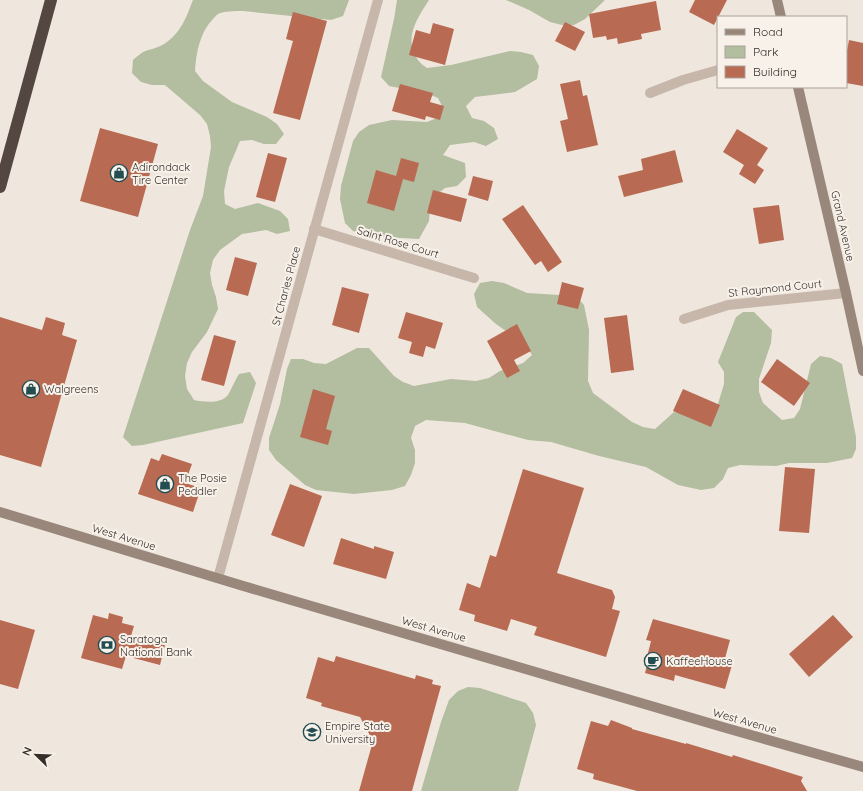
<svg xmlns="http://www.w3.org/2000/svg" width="863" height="791" font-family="Quicksand,sans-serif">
  <rect width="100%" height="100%" fill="#efe7dd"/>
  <!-- green -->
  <g fill="#b3bd9f">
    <path d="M193 0H349L343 16 331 20 243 11C236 11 223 11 218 14 216 15 215 17 213 19 200 32 196 53 195 71L203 81 232 102 267 117 277 124 284 134 276 144H264L252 140 240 141 229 167 224 191 225 204 235 209 258 203 280 211 288 219 290 231 277 234 266 230 242 234 220 250 213 260 210 273 212 285 216 297 218 309 207 332 192 352 187 363 185 376 187 389 194 400C204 402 221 404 228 395 232 388 235 380 239 374L250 372 256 383 243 423 143 445 132 446 123 437 190 230 203 196 211 147 210 136 207 124 200 115 165 85H152L141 82 132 73 133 60C136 57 140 54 143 52 150 49 158 48 164 44 181 33 186 18 193 0Z"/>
    <path d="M397 0H429C417 19 403 38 418 60 420 63 424 66 427 68L451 65 510 51 521 52 533 55 539 66 537 79 515 92 475 97 466 106 472 118 484 121 494 128 498 139 486 146 474 142 450 145 443 155 465 163 466 177 457 186 445 188 435 196 430 207 429 221 419 239 365 236 353 231 345 223 340 199 341 186 353 141 359 132 369 125 392 120 427 122 437 118 443 108 438 98 426 93 389 86 381 77 394 19Z"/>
    <path d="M506 0H605L585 19 574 25H562L550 22 529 10Z"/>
    <path d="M492 281 504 283 527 293 576 296 584 305 589 330 588 381 593 393 632 422 643 427 655 429 674 412 687 414 717 407 724 384V372L718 362 736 317 743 312H754L772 330 771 343 759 379V392L763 403 782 420 794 418 800 409 811 364 820 356 831 358 842 364 856 437V449L852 458 827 463H789L776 466 740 465 728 468 723 479 714 488 701 490 678 485 646 467 599 456 551 442 528 440 465 423 426 420 415 426 411 438 415 450V463L411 475 405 486 392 490 354 494 316 490 305 485 276 460 269 450V438L280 404 287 369 291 359H303L314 363 326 364 357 348H369L394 376 403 382 414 386 451 379 476 381 489 378 500 371 523 363 532 355 526 345 496 324 477 307 474 294 480 283Z"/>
    <path d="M468 687 480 688 526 703 533 713 536 725 518 791H421L441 722 449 700 458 691Z"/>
  </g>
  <!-- building -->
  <g fill="#b86b52">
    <path d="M695 0H727L714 25 689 12Z"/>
    <path d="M656 1 661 30 641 34 642 39 618 44 617 38 607 40 606 36 593 38 589 14Z"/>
    <path d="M293 12 327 21 300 120 273 113 293 41 286 39Z"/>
    <path d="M565 22 585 32 575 51 555 41Z"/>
    <path d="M433 23 454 29 445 65 409 55 416 30 430 34Z"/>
    <path d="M849 40 863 43V86L846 83V56Z"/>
    <path d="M580 80 583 96 587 95 598 145 567 152 560 121 568 119 560 84Z"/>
    <path d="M400 84 433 93 430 102 444 106 440 120 426 116 425 120 392 111Z"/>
    <path d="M100 128 158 144 138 217 80 201Z"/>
    <path d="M737 129 768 148 757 165 764 170 755 184 739 174 744 165 723 152Z"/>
    <path d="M675 150 683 182 624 197 618 176 643 170 641 159Z"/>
    <path d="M268 153 287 158 275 202 256 197Z"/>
    <path d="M401 158 419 163 414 182 403 179 394 211 367 203 376 170 396 176Z"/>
    <path d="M473 176 493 181 488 201 468 195Z"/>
    <path d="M433 190 467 199 461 222 427 213Z"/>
    <path d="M523 205 562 262 548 272 541 261 535 265 502 219Z"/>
    <path d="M779 205 784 240 759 244 753 208Z"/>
    <path d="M235 257 257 263 248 296 226 290Z"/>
    <path d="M562 282 584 288 578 309 557 304Z"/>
    <path d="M342 287 369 294 359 333 332 325Z"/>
    <path d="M406 312 443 323 435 349 426 346 423 357 409 353 412 342 398 338Z"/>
    <path d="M627 315 634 370 611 373 604 318Z"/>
    <path d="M0 317 42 330 46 317 65 323 62 335 77 340 41 467 0 455Z"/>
    <path d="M517 324 531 351 514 360 520 371 507 378 487 341Z"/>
    <path d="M214 335 236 341 224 386 201 380Z"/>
    <path d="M777 359 810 383 794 406 761 382Z"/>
    <path d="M313 389 335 396 326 429 332 431 328 445 300 437Z"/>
    <path d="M683 389 720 405 711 427 673 411Z"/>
    <path d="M162 454 192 464 185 483 201 488 193 512 138 494 151 458 159 461Z"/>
    <path d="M785 467 815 469 809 533 779 531Z"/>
    <path d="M523 469 584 488 557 573 612 590 615 597 612 609 620 611 606 657 534 635 537 627 511 619 507 631 474 621 475 615 459 610 467 583 480 588 490 555 496 557Z"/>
    <path d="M290 484 322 496 304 547 271 535Z"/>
    <path d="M341 538 374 549V546L394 552 386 579 333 564Z"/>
    <path d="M109 613 123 617 122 623 134 626 131 636 165 645 160 665 126 656 122 669 81 658 93 615 108 619Z"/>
    <path d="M833 615 853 637 809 677 789 654Z"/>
    <path d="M653 619 730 640 724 662 732 665 725 689 675 675 674 681 645 673 649 657H647L651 641 646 640Z"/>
    <path d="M0 620 35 630 18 689 0 684Z"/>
    <path d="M336 656 415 679 416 675 433 680 432 684 441 686 412 791H359L373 741 360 717 321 706 322 703 306 698 318 657 334 662Z"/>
    <path d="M611 720 632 728V729L686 744V743L732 757 733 755 803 777 801 781 807 791H637L593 779 594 774 577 769 591 721 608 726Z"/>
  </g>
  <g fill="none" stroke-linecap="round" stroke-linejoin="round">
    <!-- street -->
    <g stroke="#c6b7aa" stroke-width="10">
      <path d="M650 93 683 80 718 70"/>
      <path d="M314 229 474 278"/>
      <path d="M684 319 728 305 846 293"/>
      <path d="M218 578 378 0"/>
    </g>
    <!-- secondary -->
    <g stroke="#99877c" stroke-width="10">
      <path d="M777 0 781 17"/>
      <path d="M798 87 846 293 863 371"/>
      <path d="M0 512 240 585 726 728 863 767"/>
    </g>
    <!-- highway -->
    <path stroke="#544741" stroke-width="12" d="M0 187 51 0"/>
  </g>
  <!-- icons -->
  <defs>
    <symbol id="shop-ring" viewBox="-11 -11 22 22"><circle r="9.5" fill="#f7f1e9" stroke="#234e51" stroke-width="1.5"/><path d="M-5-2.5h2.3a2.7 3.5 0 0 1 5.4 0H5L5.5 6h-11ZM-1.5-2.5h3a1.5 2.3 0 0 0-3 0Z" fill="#234e51"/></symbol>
    <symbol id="bank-ring" viewBox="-11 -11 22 22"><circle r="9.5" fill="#f7f1e9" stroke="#234e51" stroke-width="1.5"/><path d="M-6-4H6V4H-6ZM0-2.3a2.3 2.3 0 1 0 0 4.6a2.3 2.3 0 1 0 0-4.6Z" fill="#234e51"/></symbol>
    <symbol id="cafe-ring" viewBox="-11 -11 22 22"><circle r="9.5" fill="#f7f1e9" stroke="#234e51" stroke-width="1.5"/><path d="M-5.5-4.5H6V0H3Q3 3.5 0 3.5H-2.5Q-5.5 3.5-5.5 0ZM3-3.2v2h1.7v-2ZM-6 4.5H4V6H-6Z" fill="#234e51"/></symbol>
    <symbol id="university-ring" viewBox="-11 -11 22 22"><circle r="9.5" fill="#f7f1e9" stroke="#234e51" stroke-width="1.5"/><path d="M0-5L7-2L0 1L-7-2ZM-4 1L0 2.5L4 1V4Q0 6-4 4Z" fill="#234e51"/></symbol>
  </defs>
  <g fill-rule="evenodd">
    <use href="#shop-ring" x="109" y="163" width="20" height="20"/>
    <use href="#shop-ring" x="21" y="379" width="20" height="20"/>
    <use href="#shop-ring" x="155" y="474" width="20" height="20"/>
    <use href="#bank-ring" x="97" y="635" width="20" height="20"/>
    <use href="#cafe-ring" x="643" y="651" width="20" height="20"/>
    <use href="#university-ring" x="302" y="722" width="20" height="20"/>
  </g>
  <g text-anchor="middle" stroke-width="4" stroke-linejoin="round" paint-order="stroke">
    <!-- poi labels -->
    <g font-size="11" fill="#342d29" stroke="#f7f1e9" text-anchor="start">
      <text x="132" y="171">Adirondack<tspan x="132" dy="13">Tire Center</tspan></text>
      <text x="44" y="393">Walgreens</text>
      <text x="178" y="482">The Posie<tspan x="178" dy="13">Peddler</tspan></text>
      <text x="120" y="643">Saratoga<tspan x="120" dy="13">National Bank</tspan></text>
      <text x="666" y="665">KaffeeHouse</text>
      <text x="325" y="730">Empire State<tspan x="325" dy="13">University</tspan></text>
    </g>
    <!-- street labels -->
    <g font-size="11" fill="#342d29" stroke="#f7f1e9">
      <text transform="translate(843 226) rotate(77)" y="4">Grand Avenue</text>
      <text transform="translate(398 242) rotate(17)" y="4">Saint Rose Court</text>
      <text transform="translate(286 286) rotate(-75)" y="4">St Charles Place</text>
      <text transform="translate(775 288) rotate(-6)" y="4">St Raymond Court</text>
      <text transform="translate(124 537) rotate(17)" y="4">West Avenue</text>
      <text transform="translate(434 629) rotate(16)" y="4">West Avenue</text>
      <text transform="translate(745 721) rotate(16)" y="4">West Avenue</text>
    </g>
  </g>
  <!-- legend -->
  <rect x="717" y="16" width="130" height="72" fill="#f7f1e9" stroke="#a9a39c"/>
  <rect x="725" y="29" width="20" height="6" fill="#99877c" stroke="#a9a39c"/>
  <text x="753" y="36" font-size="12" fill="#342d29">Road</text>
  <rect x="725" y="46" width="20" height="12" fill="#b3bd9f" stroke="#a9a39c"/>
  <text x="753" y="56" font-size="12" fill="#342d29">Park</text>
  <rect x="725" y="66" width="20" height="12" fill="#b86b52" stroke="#a9a39c"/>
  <text x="753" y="76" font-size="12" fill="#342d29">Building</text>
  <!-- north arrow -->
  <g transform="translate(36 755) rotate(293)" stroke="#f7f1e9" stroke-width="3" paint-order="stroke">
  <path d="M0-3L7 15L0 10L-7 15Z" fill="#342d29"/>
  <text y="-6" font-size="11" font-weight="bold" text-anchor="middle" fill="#342d29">N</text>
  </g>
</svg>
